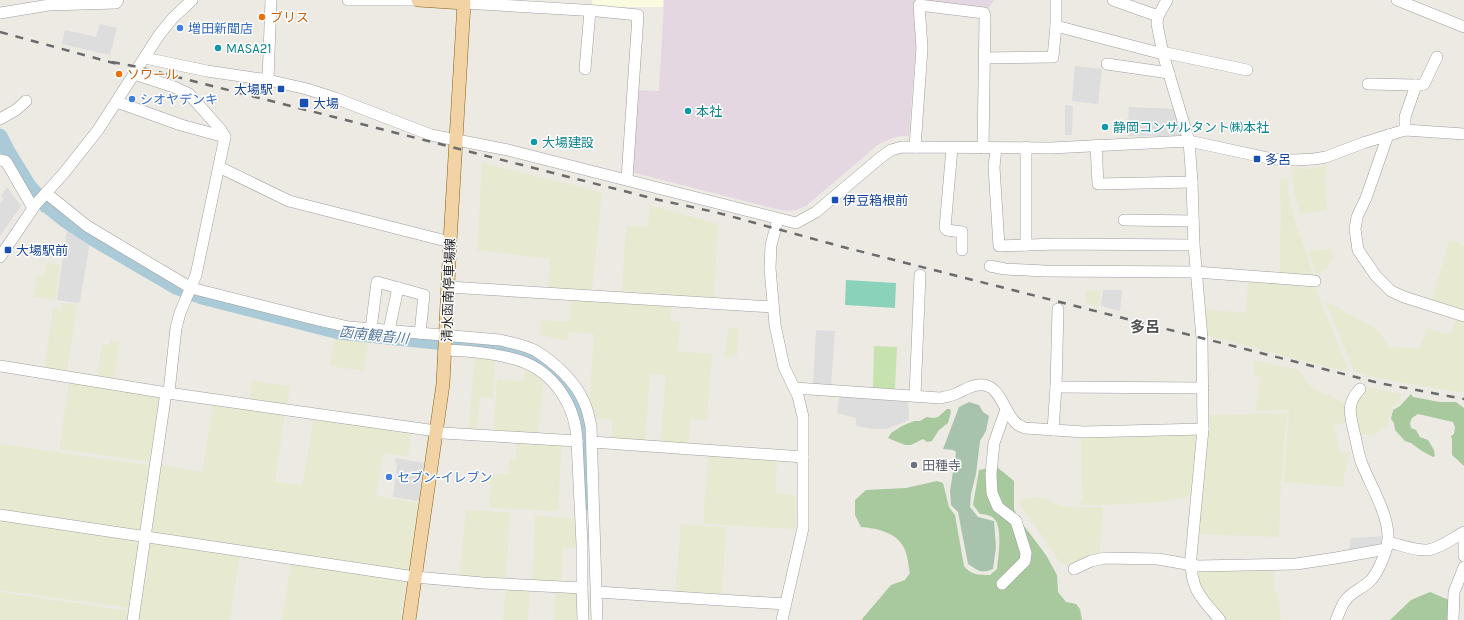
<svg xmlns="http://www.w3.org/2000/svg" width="1464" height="620" font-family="Karla,'Noto Sans JP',sans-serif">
  <rect width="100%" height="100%" fill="#edeae4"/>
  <!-- industrial -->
  <path fill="#e5d7e2" d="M664 0H994L986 12 914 1 916 45 909 136H900L888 140 879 144 806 206 796 210 788 211 776 209 631 172 635 90 659 91Z"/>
  <!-- education -->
  <rect fill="#fafbdf" x="592" y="0" width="71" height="7"/>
  <!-- farmland -->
  <g fill="#e7ead1">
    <path d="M482 163 602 192 592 290 548 288 550 259 477 250Z"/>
    <path d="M1327 164V169L1325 175 1327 210 1300 214 1294 192 1291 167 1311 169Z"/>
    <path d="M1280 179H1287L1289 194 1293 214 1315 279 1279 277 1281 217Z"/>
    <path d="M650 205 718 224 714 298 622 291 626 226 648 227Z"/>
    <path d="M1449 240 1464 245V313L1431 303Z"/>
    <path d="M1332 249 1333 256 1329 266 1327 269 1316 275 1309 253V251Z"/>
    <path d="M46 263 60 265 55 300 33 297 37 276 41 277 44 274Z"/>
    <path d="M1248 280 1314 285 1348 369 1347 371 1310 363 1206 335 1203 309 1244 313 1246 311Z"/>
    <path d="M1086 290 1101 291 1099 307 1085 302Z"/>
    <path d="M572 298 672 305 670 321 680 322 678 351 712 354 707 420 691 419 688 446 660 444 666 375 650 374 645 443 611 441 613 420 592 418 589 407 594 334 569 332 568 340 556 339 540 334 541 320 569 322Z"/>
    <path d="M62 303 77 305 67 373 44 370 53 309H60Z"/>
    <path d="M1326 303H1329L1375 328 1381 334 1389 347 1420 348 1427 328 1450 335 1457 317 1464 319V393L1411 384 1368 376 1356 372 1353 369Z"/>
    <path d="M729 327 739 328 737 357 724 356Z"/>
    <path d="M334 339 368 343 364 371 330 366Z"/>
    <path d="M111 340 120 342 114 379 97 377 102 344 110 345Z"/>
    <path d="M475 356 495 359 493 398 480 397 477 432H468Z"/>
    <path d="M1254 360 1299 370 1311 387 1345 403 1347 406 1348 422 1334 425 1341 454 1349 452V454L1345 472 1343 487 1284 482 1289 412 1287 410 1256 411 1260 377 1253 376Z"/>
    <path d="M525 367 544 379 538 435 493 433 497 380 523 381Z"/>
    <path d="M252 381 290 386 287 408 249 402Z"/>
    <path d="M69 382 160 395 150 462 59 449Z"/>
    <path d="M1368 387 1401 394 1400 400 1393 407 1388 421V426L1371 437 1365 434 1357 436 1352 407 1356 396Z"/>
    <path d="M213 403 285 414 275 482 302 485 314 419 412 432 408 456 383 453 376 496 419 503 409 573 148 535 158 464 202 472Z"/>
    <path d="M1287 413 1280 500 1279 537 1198 534 1206 415Z"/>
    <path d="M1194 433 1197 435 1191 496 1159 502 1105 505H1080V502L1082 500 1081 436Z"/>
    <path d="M517 440 562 443 558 511 489 508 491 474H508L510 459H515Z"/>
    <path d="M0 444 149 465 140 532 0 512Z"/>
    <path d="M708 454 777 459 776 493 794 495 797 497 796 528 794 529 703 524Z"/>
    <path d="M1038 497 1048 499 1060 506 1074 507H1103L1100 554 1069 566 1059 561 1037 528 1020 506V499Z"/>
    <path d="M466 510 510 512 506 581 459 578Z"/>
    <path d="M535 515 575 519 577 548H563L562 578 560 584 532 583Z"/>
    <path d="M0 519 140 540 130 608 0 590Z"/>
    <path d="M681 524 726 527 722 597 675 594Z"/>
    <path d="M148 541 240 555 230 620H136Z"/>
    <path d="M291 563 406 580 401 620H282Z"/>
    <path d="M1196 570H1273L1275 591 1278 594 1281 620H1226L1201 589Z"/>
    <path d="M506 587 526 588V592H530L528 620H503Z"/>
    <path d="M555 591 577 592V620H554Z"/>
    <path d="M0 592 129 611 127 620H0Z"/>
  </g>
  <!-- grass -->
  <path fill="#c6e2af" d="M874 346 897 347 895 389 893 391 873 390Z"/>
  <!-- forest -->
  <g fill="#a8c89d">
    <path d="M1411 394 1413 397 1440 402H1456L1464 408V466L1452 455V439L1451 436 1454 434 1455 427 1453 422 1418 414 1412 418 1410 423 1411 428 1416 430 1420 437 1428 440 1434 450 1435 456 1433 457 1422 451 1411 443 1405 441 1395 430 1394 423 1391 419 1393 410 1400 406Z"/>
    <path d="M947 409H950L951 412 948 423 939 430 932 441 927 442 923 439 911 445H905L888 438 891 433 902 426 914 421H920L927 417 933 418 938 417Z"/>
    <path d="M997 467 1014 481V509L1018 518 1046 555 1057 575 1058 592 1066 602 1076 604 1080 609 1082 620H862V619L891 585 905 580 910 573C908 565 908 555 904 548 897 532 875 528 861 527L855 515V500L866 490 906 488 937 481 943 483 949 507 955 515 964 566C971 575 979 575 990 575L997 569C998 557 1004 524 992 517 989 515 983 514 980 514L973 505 979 470Z"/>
    <path d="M1430 592 1449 600 1448 620H1390L1411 600Z"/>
  </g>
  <!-- cemetery -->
  <path fill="#a8c3ad" d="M969 402 979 405 983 412 989 416 986 431 980 441 976 474 971 494 970 507 978 517 994 521 996 547 993 569C981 574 979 571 968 564L958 512 951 505 950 491 956 452 953 450 943 449 959 407Z"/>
  <!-- pitch -->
  <path fill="#8ad3ba" d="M846 280 896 283 895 308 845 305Z"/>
  <!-- parking -->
  <g fill="#ddd">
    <path d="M100 24 117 28 110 55 62 44 65 30 96 37Z"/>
    <path d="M1075 66 1102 69 1098 104 1072 101Z"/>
    <path d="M1065 105 1073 106 1072 135H1065Z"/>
    <path d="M1129 107 1175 109 1181 136H1127Z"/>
    <path d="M7 187 21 206 0 236V204L4 198 1 196Z"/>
    <path d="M67 228 90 242 80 301 77 303 57 300Z"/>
    <path d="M1103 290H1122L1120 311 1101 306Z"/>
    <path d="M816 330 835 331 831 386 813 385Z"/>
    <path d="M839 396 908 402 909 420 887 429H874L856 426V418L837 413Z"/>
    <path d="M396 458 424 463 419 501 393 497 397 463H395Z"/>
    <path d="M1385 536 1382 543 1379 546 1349 553 1351 538Z"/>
  </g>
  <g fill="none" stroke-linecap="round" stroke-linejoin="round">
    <!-- stream -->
    <path stroke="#a9cad6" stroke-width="2.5" d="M42 211 46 205"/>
    <!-- river -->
    <path stroke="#a9cad6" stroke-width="15" d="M0 136 8 152 29 186 46 205 66 221 97 241 176 287 202 297 339 332 504 349C519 354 536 359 549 369 591 399 584 457 585 503"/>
    <defs>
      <g id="minor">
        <path d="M348 0H418"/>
        <path d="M1113 0 1158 16"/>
        <path d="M1167 0 1158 16 1157 24 1163 54 1189 141 1192 182 1194 245 1202 338 1203 429 1191 557C1190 589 1201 598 1220 620"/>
        <path d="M1397 0 1464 27"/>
        <path d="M464 3 598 11 638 15 627 179"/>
        <path d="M0 13 49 5 116 3 118 0"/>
        <path d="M1056 26 1163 54"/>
        <path d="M1162 52 1247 70"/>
        <path d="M145 58 207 71 268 80 307 89 335 98 431 135 508 150 796 223 816 212 880 158 891 150 902 147 1051 148 1189 141 1273 159 1295 160 1314 159 1326 157 1363 143 1405 130 1464 134"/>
        <path d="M984 58 1053 57 1056 26V0"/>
        <path d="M1107 64 1169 73"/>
        <path d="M585 69 590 11"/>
        <path d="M134 74 174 87 189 94 221 130 225 137 196 275 180 313 176 328 169 392"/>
        <path d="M268 80 271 0"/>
        <path d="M1368 84 1416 85"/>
        <path d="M117 102 181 125 225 137"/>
        <path d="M0 119 16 110 26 101"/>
        <path d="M1405 130V117L1416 85H1422L1424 84 1437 57"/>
        <path d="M1388 135 1366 198 1357 217 1355 229 1358 250 1376 276 1391 291 1404 297 1464 316"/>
        <path d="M1096 145 1098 184 1192 182"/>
        <path d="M915 147 922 48 919 5 984 13 985 17 983 148"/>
        <path d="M952 148 945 228 947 230 962 232V250"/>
        <path d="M996 148 994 167 999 246 1057 244 1194 245"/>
        <path d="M0 160 5 161 7 163 33 208"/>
        <path d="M219 167 289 201 450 242"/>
        <path d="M46 193 87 226 191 288 318 320 349 327 500 340C512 343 525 345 536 351 554 362 576 382 584 402 588 410 589 418 591 426L597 620"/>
        <path d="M778 219 771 245 770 268 775 325 784 367 798 396 803 417V528L782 620"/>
        <path d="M1124 220 1193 221"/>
        <path d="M1026 245V147"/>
        <path d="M0 257 36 204 64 173 98 130 159 35 172 19 192 0"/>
        <path d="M990 266 1005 269 1045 271 1196 272 1315 281"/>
        <path d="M448 287 773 307"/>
        <path d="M371 329 377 282 424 295 420 333"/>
        <path d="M389 330 398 288"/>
        <path d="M446 350C471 351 497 353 521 361 555 373 576 407 577 441"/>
        <path d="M0 366 161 392 436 431 443 433 577 441 582 544V588L483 583 415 577 0 515"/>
        <path d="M1056 387 1203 388"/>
        <path d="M795 388 940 398C945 397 951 396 955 394 963 391 969 386 978 385 1001 382 1003 413 1017 424 1019 426 1023 427 1025 428L1084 432 1203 429"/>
        <path d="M915 396 920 275"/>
        <path d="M1053 430 1056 387 1058 309"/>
        <path d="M592 442 803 457"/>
        <path d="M1464 541V556"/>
        <path d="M1388 542C1401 545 1415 551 1428 550 1441 548 1453 538 1464 532"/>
        <path d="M1074 569 1091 561 1105 558 1158 559 1198 566 1296 564 1336 558 1386 549"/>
        <path d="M1002 584 1025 561 1026 553 1016 521 998 507 992 493 991 474 994 443 1006 409"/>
        <path d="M582 588 583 620"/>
        <path d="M597 592 785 604"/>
        <path d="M133 620 166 392"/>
        <path d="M1336 620C1339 614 1341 606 1345 601 1351 592 1361 589 1369 582 1378 574 1389 548 1388 535 1387 512 1371 486 1362 464 1358 454 1357 443 1354 432 1350 414 1346 404 1360 389"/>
        <path d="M1453 620 1454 592 1464 567"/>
      </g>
      <path id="major" d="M409 620 443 384 450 242 464 3 418 0"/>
    </defs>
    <!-- minor casing -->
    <use href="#minor" stroke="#9e9e9e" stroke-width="12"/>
    <!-- major casing -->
    <use href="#major" stroke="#856311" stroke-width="14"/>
    <!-- minor -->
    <use href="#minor" stroke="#fff" stroke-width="11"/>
    <!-- major -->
    <use href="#major" stroke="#f1d3a5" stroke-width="13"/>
    <!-- rail -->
    <g stroke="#6b6b6b" stroke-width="2.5" stroke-dasharray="8 8" stroke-linecap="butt">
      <path d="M0 32 117 64"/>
      <path d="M112 62 138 67 659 200 715 212 843 247 1379 383 1464 399"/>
    </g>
  </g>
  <!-- markers -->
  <g fill="#e8710a" stroke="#fff" stroke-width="1.5">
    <circle cx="262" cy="17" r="4"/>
    <circle cx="119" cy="74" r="4"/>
  </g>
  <g fill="#3f7fe0" stroke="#fff" stroke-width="1.5">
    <circle cx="180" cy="28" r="4"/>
    <circle cx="132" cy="99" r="4"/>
    <circle cx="389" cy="477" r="4"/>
  </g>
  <g fill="#0f9aa8" stroke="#fff" stroke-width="1.5">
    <circle cx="218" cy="48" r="4"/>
    <circle cx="688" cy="111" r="4"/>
    <circle cx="1105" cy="127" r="4"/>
    <circle cx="534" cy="142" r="4"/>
  </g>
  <g fill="#1a4fb4" stroke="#fff" stroke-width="1.5">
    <rect x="277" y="85" width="8" height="8" rx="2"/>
    <rect x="299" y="98" width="10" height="10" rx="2"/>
    <rect x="1253" y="155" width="8" height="8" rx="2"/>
    <rect x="831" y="196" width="8" height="8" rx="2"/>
    <rect x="4" y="246" width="8" height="8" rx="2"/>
  </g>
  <circle fill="#6b7280" stroke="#fff" stroke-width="1.5" cx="914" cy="465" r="4"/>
  <g text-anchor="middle" stroke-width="3" stroke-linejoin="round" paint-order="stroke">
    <!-- food labels -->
    <g font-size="13" fill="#c56008" stroke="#fff" text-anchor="start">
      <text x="270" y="22">ブリス</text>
      <text x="127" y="79">ソワール</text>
    </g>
    <!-- shop labels -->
    <g font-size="13" fill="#366cbe" stroke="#fff" text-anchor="start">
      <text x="188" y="33">増田新聞店</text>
      <text x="140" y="104">シオヤデンキ</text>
      <text x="397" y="482">セブン-イレブン</text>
    </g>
    <!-- culture labels -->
    <g font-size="13" fill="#0d838f" stroke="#fff" text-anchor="start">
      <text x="226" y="53">MASA21</text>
      <text x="696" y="116">本社</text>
      <text x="1113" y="132">静岡コンサルタント㈱本社</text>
      <text x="542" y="147">大場建設</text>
    </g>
    <!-- transit labels -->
    <g font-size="13" fill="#164399" stroke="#fff" text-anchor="start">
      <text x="273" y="94" text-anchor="end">大場駅</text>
      <text x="313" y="108">大場</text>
      <text x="1265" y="164">多呂</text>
      <text x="843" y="205">伊豆箱根前</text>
      <text x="16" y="255">大場駅前</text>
    </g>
    <!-- street labels -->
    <g font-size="13" fill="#1d1d1d" stroke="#fff">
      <text transform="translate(448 290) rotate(-88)" y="5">清水函南停車場線</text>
    </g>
    <!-- worship labels -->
    <g font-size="13" fill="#5b616d" stroke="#fff" text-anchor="start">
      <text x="922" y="470">田種寺</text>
    </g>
    <!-- water labels -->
    <g font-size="14" font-style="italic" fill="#5478a1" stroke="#fff">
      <text transform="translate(374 335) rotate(6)" y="5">函南観音川</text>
    </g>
    <!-- quarter labels -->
    <g font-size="15" font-weight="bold" fill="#505050" stroke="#fff">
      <text x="1145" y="332">多呂</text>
    </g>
  </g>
</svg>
